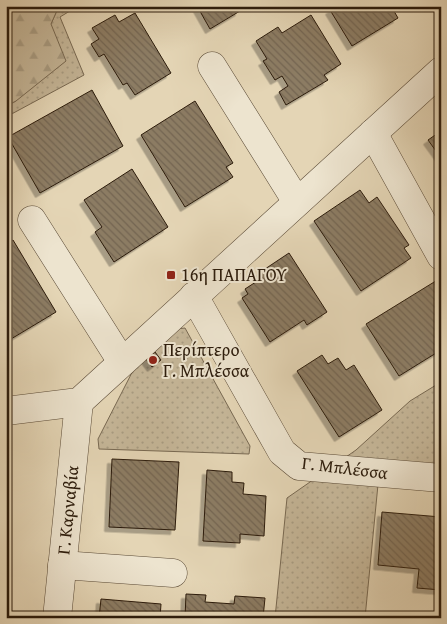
<svg xmlns="http://www.w3.org/2000/svg" width="447" height="624" font-family="'Gentium Book Plus',serif">
  <defs>
    <pattern id="grass-dots" width="8" height="8" patternUnits="userSpaceOnUse" patternTransform="scale(1.25)"><rect width="8" height="8" fill="#c5b698"/><path d="M2 2h.1M6 6h.1" fill="none" stroke="#a99c82" stroke-width="1.8" stroke-linecap="round"/></pattern>
    <pattern id="forest-firs" width="22" height="20" patternUnits="userSpaceOnUse" patternTransform="scale(1.25)"><rect width="22" height="20" fill="#c5b698"/><path d="M5 1l3.5 6h-7zM16 11l3.5 6h-7z" fill="#a99c82"/></pattern>
    <pattern id="building-back-hatch" width="6" height="6" patternUnits="userSpaceOnUse" patternTransform="scale(1.25)"><rect width="6" height="6" fill="#8c7c64"/><path d="M-1 5l2 2M0 0l6 6M5-1l2 2" fill="none" stroke="#736551"/></pattern>
    <filter id="shadow"><feDropShadow dx="-4.5" dy="4.5" stdDeviation="0" flood-color="#0004"/></filter>
  </defs>
  <rect width="100%" height="100%" fill="#e4d5b5"/>
  <filter id="stains"><feTurbulence type="fractalNoise" baseFrequency=".004" numOctaves="4"/><feColorMatrix values="0 0 0 0 .2 0 0 0 0 .09 0 0 0 0 .02 0 0 0 .5 -.17"/></filter>
  <radialGradient id="worn" r=".72"><stop offset=".6" stop-color="#630" stop-opacity="0"/><stop offset="1" stop-color="#630" stop-opacity=".3"/></radialGradient>
  <!-- grass -->
  <g fill="url(#grass-dots)" stroke="#786952">
    <path d="M59 6H78L60 17 84 75 6 117V106L16 101Z"/>
    <path d="M185 328 250 446 249 454 99 449 98 439 144 349 176 329Z"/>
    <path d="M441 382V468L380 464 365 618H275L287 498 356 450 410 401Z"/>
  </g>
  <!-- forest -->
  <path fill="url(#forest-firs)" stroke="#786952" d="M6 6H59L51 24 66 61 16 101 6 106Z"/>
  <!-- building -->
  <g fill="url(#building-back-hatch)" stroke="#2c1c0c" filter="url(#shadow)">
    <path d="M197 6H237L240 11 210 29Z"/>
    <path d="M337 6H391L398 18 352 46 330 10Z"/>
    <path d="M135 13 171 73 135 95 127 83 123 85 104 54 99 57 91 44 99 39 92 28 115 15 119 22Z"/>
    <path d="M311 15 341 64 324 75 328 80 286 105 279 92 288 86 282 76 275 80 263 61 267 59 256 41 278 27 282 33Z"/>
    <path d="M92 90 123 146 40 193 8 137Z"/>
    <path d="M195 101 233 163 226 167 233 177 185 207 141 135Z"/>
    <path d="M441 131V158L428 140Z"/>
    <path d="M132 169 168 227 114 262 95 232 102 227 84 200Z"/>
    <path d="M360 190 369 203 377 197 409 245 404 248 411 258 361 291 314 221Z"/>
    <path d="M13 240 56 312 6 342V244Z"/>
    <path d="M289 253 327 312 307 325 304 320 270 342 242 298 248 294 245 289 262 278 259 273Z"/>
    <path d="M439 279 441 282V350L399 376 366 324Z"/>
    <path d="M155 352 161 360 152 367 146 359Z"/>
    <path d="M322 355 328 364 338 358 346 370 354 365 382 410 339 437 297 371Z"/>
    <path d="M112 459 179 462 175 530 109 527Z"/>
    <path d="M207 470 232 472V482L244 483 243 494 266 496 264 536 240 534V543L203 541Z"/>
    <path d="M382 512 441 517V590L417 588 419 569 378 565Z"/>
    <path d="M186 594 206 595 205 602 234 604 235 596 265 598 263 618H185Z"/>
    <path d="M101 599 161 604 160 618H99Z"/>
    <path d="M377 615 409 618H377Z"/>
  </g>
  <g fill="none" stroke-linecap="round" stroke-linejoin="round">
    <defs>
      <g id="minor">
        <path d="M212 66 297 202"/>
        <path d="M373 133 441 256"/>
        <path d="M32 220 122 362"/>
        <path d="M194 296 282 452 299 466 441 478"/>
        <path d="M6 411 79 402 441 71"/>
        <path d="M62 565 173 573"/>
        <path d="M57 618 79 402"/>
      </g>
    </defs>
    <!-- minor casing -->
    <use href="#minor" stroke="#5a4a36" stroke-width="29"/>
    <!-- minor -->
    <use href="#minor" stroke="#ede4cf" stroke-width="28"/>
  </g>
  <!-- markers -->
  <g fill="#8f2418" stroke="#ede4cf" stroke-width="2">
    <rect x="166" y="270" width="10" height="10" rx="2.5"/>
    <circle cx="153" cy="360" r="5"/>
  </g>
  <g text-anchor="middle" stroke-width="4" stroke-linejoin="round" paint-order="stroke">
    <!-- poi labels -->
    <g font-size="18" fill="#2c1c0c" stroke="#ede4cf" text-anchor="start">
      <text x="181" y="281">16η ΠΑΠΑΓΟΥ</text>
      <text x="163" y="356">Περίπτερο<tspan x="163" dy="21">Γ. Μπλέσσα</tspan></text>
    </g>
    <!-- street labels -->
    <g font-size="18" fill="#2c1c0c" stroke="#ede4cf">
      <text transform="translate(345 468) rotate(7)" y="6">Γ. Μπλέσσα</text>
      <text transform="translate(68 510) rotate(-84)" y="6">Γ. Καρναβία</text>
    </g>
  </g>
  <!-- margin -->
  <rect width="447" height="624" fill="none" stroke="#e4d5b5" stroke-width="25"/>
  <rect x="8" y="8" width="432" height="609" fill="none" stroke="#2c1c0c" stroke-width="2.5"/>
  <rect x="12" y="12" width="422" height="599" fill="none" stroke="#2c1c0c"/>
  <rect width="100%" height="100%" filter="url(#stains)"/>
  <rect width="100%" height="100%" fill="url(#worn)"/>
</svg>
